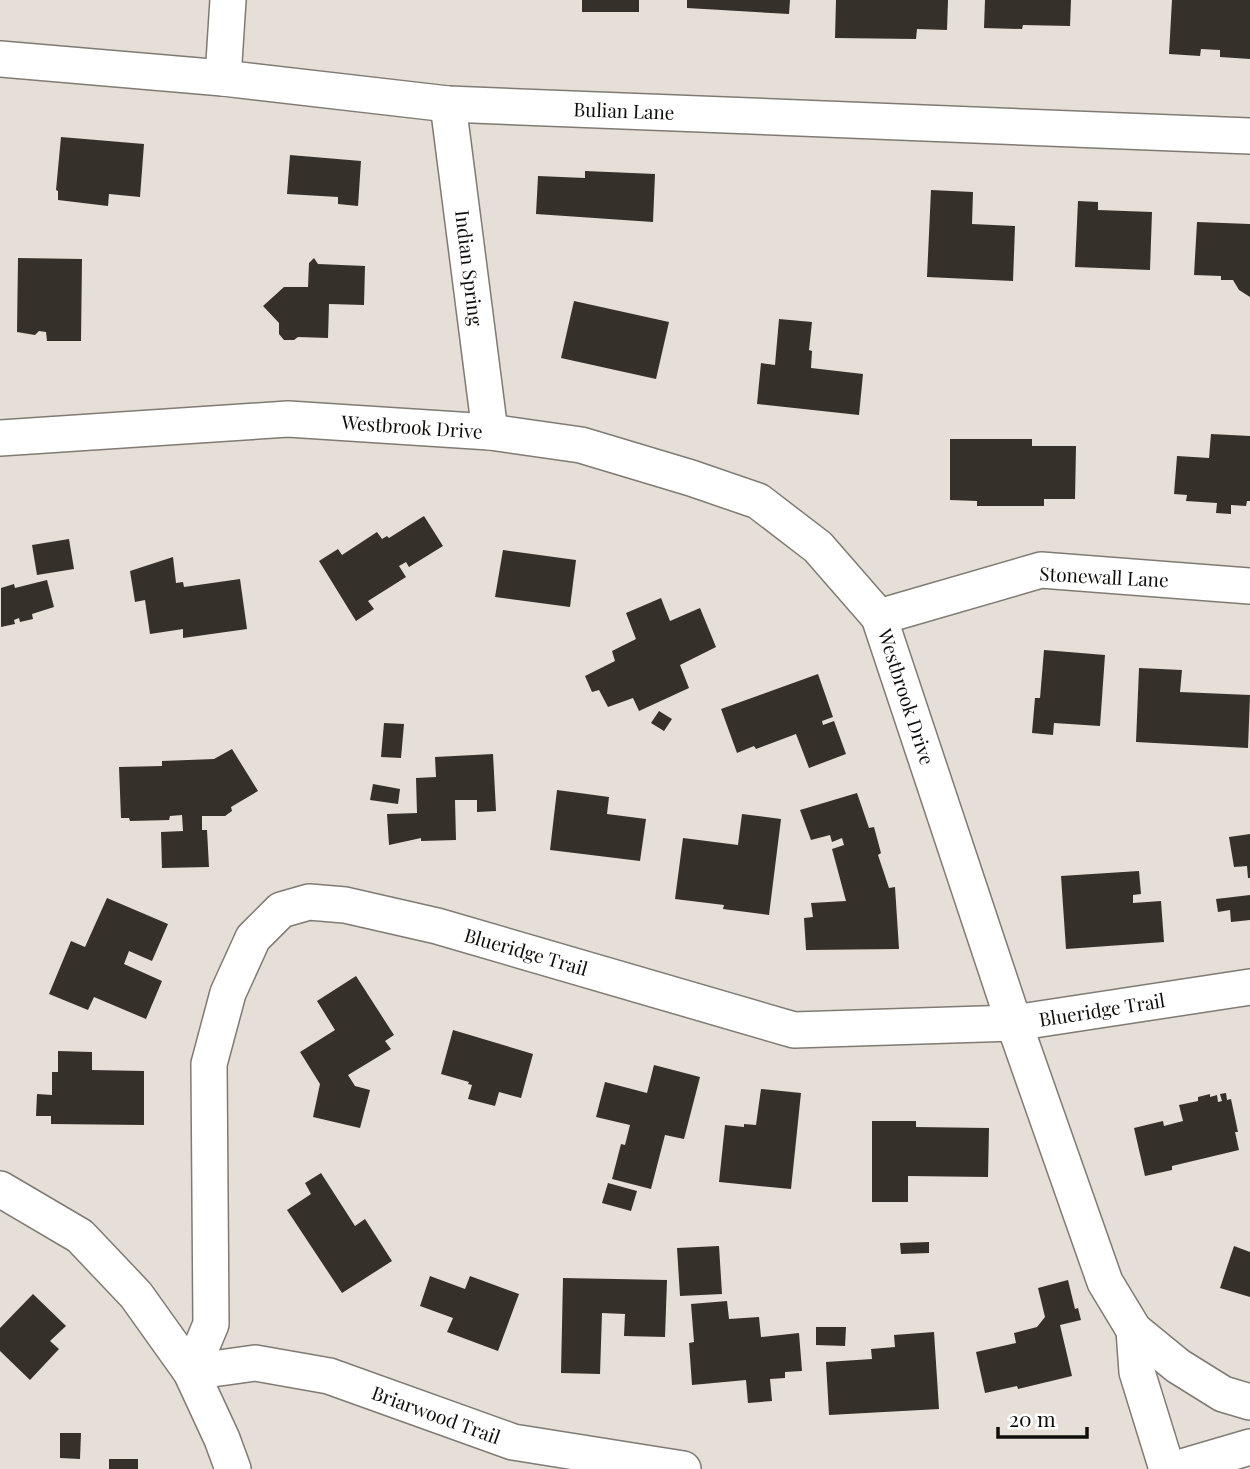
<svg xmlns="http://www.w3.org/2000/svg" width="1250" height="1469" font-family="'Playfair Display',serif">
  <rect width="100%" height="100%" fill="#e5dfd7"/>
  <!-- building -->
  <g fill="#36302b">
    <rect x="582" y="0" width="57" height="12"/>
    <path d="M687 0H790L789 14 687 8Z"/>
    <path d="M836 0H948L947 30 917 29 916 39 835 38Z"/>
    <path d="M985 0H1071L1070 26 1023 25 1022 29 984 28Z"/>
    <path d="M1172 0H1250V59L1220 57V50L1201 49 1200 56 1169 54Z"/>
    <path d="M61 137 144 144 140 197 109 194 108 206 58 200V191L56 190Z"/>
    <path d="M290 155 361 161 358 206 338 204V197L287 194Z"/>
    <path d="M585 171 655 174 653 222 536 214 538 176 585 178Z"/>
    <path d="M931 190 973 192 972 224 1015 226 1013 281 927 277Z"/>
    <path d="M1078 201 1098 202V210L1152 212 1150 270 1075 267Z"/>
    <path d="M1197 222 1250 224V297L1239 290 1233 280H1221V276L1194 275Z"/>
    <path d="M18 258 82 259 81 341H47L46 332 39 331 35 335 17 332Z"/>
    <path d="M314 258 318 264 365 266 364 305 329 304 328 338 298 337 294 340H284L279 334V323L263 306 284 287H308L309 263Z"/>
    <path d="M574 301 669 322 656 379 561 358Z"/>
    <path d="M779 319 812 322 809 350 812 351 811 368 863 374 859 415 757 404 761 363 775 365Z"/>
    <path d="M1211 434 1250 436V501H1247L1246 506 1231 505V514L1216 513 1217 503 1186 501 1187 495 1174 494 1177 456 1209 458Z"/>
    <path d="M950 439H1032V446H1076L1075 499H1044V506H977V501L950 500Z"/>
    <path d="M424 516 443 546 409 567 406 562 399 566 406 577 368 601 374 609 356 621 319 561 338 549 342 555 377 532 382 539 387 536 389 538Z"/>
    <path d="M69 539 74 569 37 575 32 545Z"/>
    <path d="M503 550 576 560 570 607 495 597Z"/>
    <path d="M173 557 176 583 183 582 184 587 240 579 247 629 183 638V629L150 634 145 600 135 602 130 571Z"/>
    <path d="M47 580 54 607 32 614 33 619 20 622 19 618 14 620 15 624 1 627V588L14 584 15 588Z"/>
    <path d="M661 598 670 621 700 608 716 647 680 665 689 688 639 711 633 698 608 707 599 690 592 692 585 676 615 661 612 651 636 639 626 613Z"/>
    <path d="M1044 650 1105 655 1100 726 1054 723 1053 735 1032 733 1035 698H1040Z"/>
    <path d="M1139 668 1182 670 1180 692 1250 695 1248 748 1136 742Z"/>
    <path d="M818 674 833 717 822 721 823 725 834 721 846 754 809 768 796 734 756 749 754 746 737 753 721 709Z"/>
    <path d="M659 711 672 719 664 731 651 723Z"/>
    <path d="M384 723 404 724 401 758 381 757Z"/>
    <path d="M232 749 258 791 231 807 232 811 225 816H202V830H207L209 867 162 868 161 832 183 831 182 815 170 816 169 820 130 821 129 818H121L119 767 162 766V761L214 759Z"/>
    <path d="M493 754 496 811 477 812V800H455L456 840 421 841V838L389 845 387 814 417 813 416 778 436 777 435 757Z"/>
    <path d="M373 784 400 789 398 804 370 800Z"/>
    <path d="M557 790 609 797 607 814 646 819 640 861 550 850Z"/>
    <path d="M857 793 869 828 874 827 881 853 878 855 889 888 895 887 899 949 806 950 804 918 813 917 811 903 846 901 832 849 844 845 842 838 832 842 830 835 811 840 800 810Z"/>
    <path d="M742 814 781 819 769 915 723 909 724 905 675 899 683 838 738 845Z"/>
    <path d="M1250 834V878H1248L1247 866 1234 867 1229 837Z"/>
    <path d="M1139 871 1141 894 1133 895V903L1161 901 1164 942 1066 949 1061 876Z"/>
    <path d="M1250 895V920L1231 922 1230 910 1218 912 1216 899Z"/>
    <path d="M107 898 168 924 152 961 129 951 124 964 162 981 146 1019 94 997 88 1010 49 994 71 941 85 947Z"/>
    <path d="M356 976 394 1035 385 1041 391 1049 348 1075 355 1086 370 1090 360 1128 313 1117 320 1084 300 1052 335 1030 317 1001Z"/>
    <path d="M453 1030 533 1054 521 1098 499 1092 495 1106 468 1099 472 1085 468 1084 469 1082 441 1074Z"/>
    <path d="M58 1051 92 1052V1070L144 1071V1125L51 1124V1116H36L37 1094 52 1095V1072H58Z"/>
    <path d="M654 1065 700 1077 684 1139 665 1135 651 1189 612 1179 621 1144 625 1145 630 1125 596 1117 605 1082 647 1093Z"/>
    <path d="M761 1089 801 1093 791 1189 719 1182 725 1125 744 1127V1124L756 1125Z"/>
    <path d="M1226 1093 1227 1100 1231 1099 1238 1132H1235L1239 1150 1172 1166V1170L1145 1176 1134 1128 1163 1121 1164 1126 1183 1121 1179 1105 1198 1101V1097L1210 1094V1097L1217 1095 1218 1102 1222 1101 1220 1094Z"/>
    <path d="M872 1121H916V1127L989 1128 988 1177 908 1176V1202H872Z"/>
    <path d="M321 1173 355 1226 365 1219 392 1261 342 1293 287 1210 311 1194 305 1183Z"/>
    <path d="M608 1183 637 1191 631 1211 602 1203Z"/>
    <path d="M929 1242V1253L901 1254 900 1243Z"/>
    <path d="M719 1246 722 1294 680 1296 677 1248Z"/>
    <path d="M1234 1246 1250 1252V1297L1220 1288Z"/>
    <path d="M430 1276 465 1289 470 1276 519 1294 498 1351 447 1332 453 1318 420 1306Z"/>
    <path d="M563 1278 667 1280 665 1337 624 1336 625 1314 602 1313 600 1374 561 1373Z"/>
    <path d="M1068 1280 1075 1309 1078 1308 1081 1320 1060 1325 1072 1376 1018 1389 1017 1386 985 1393 976 1352 1016 1343 1014 1333 1037 1327 1045 1317 1038 1288Z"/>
    <path d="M33 1294 66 1326 50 1341 59 1349 30 1380 0 1351V1328Z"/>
    <path d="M727 1301 729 1319 759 1317 761 1337 799 1333 802 1371 785 1372V1378L770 1379 772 1401 748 1403 746 1380 692 1385 689 1343 694 1342 691 1304Z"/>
    <path d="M816 1327H846L845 1346 816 1345Z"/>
    <path d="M934 1332 939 1409 829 1415 826 1362 872 1359 871 1349 895 1347 894 1335Z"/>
    <path d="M60 1433H81L80 1459 60 1458Z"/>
    <rect x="109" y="1459" width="29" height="10"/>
  </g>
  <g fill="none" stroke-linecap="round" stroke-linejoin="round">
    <defs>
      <g id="minor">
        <path d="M0 59 223 78 448 104 1250 136"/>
        <path d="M223 78 228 0"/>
        <path d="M448 104 490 432"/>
        <path d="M0 438 288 419 490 432 581 445 691 478 758 501 818 547 879 617 1014 1023 1105 1282 1134 1330 1178 1366 1223 1394 1250 1402"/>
        <path d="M879 617 1041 570 1250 586"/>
        <path d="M0 1189 80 1236 136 1295 191 1372 222 1439 233 1469"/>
        <path d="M1134 1330 1137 1372 1167 1469"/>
        <path d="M683 1469 513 1442 329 1376 255 1363 191 1372 211 1324 209 1064 228 993 253 938 281 910 309 902 345 905 437 926 794 1030 1014 1023 1250 987"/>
        <path d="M1175 1469 1250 1447"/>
      </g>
    </defs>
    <!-- minor casing -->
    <use href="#minor" stroke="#7f7a73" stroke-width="38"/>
    <!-- minor -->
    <use href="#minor" stroke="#fff" stroke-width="35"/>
  </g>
  <g text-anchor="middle" stroke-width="7" stroke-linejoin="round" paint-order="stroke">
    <!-- street labels -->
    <g font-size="19" fill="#0f0d0b" stroke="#fff">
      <text transform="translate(624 111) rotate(2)" y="7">Bulian Lane</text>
      <text transform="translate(469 268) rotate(83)" y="7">Indian Spring</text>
      <text transform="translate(412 427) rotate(4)" y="7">Westbrook Drive</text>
      <text transform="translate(1104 577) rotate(3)" y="7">Stonewall Lane</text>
      <text transform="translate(906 697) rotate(72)" y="7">Westbrook Drive</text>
      <text transform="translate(526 952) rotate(16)" y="7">Blueridge Trail</text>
      <text transform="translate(1102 1010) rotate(-9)" y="7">Blueridge Trail</text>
      <text transform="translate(436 1415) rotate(20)" y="7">Briarwood Trail</text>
    </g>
  </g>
  <!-- scale -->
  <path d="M998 1427v10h89v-10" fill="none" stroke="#0f0d0b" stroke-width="3.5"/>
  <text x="1009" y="1427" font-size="21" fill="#0f0d0b" stroke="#ffffff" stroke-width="5" paint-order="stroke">20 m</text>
</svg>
